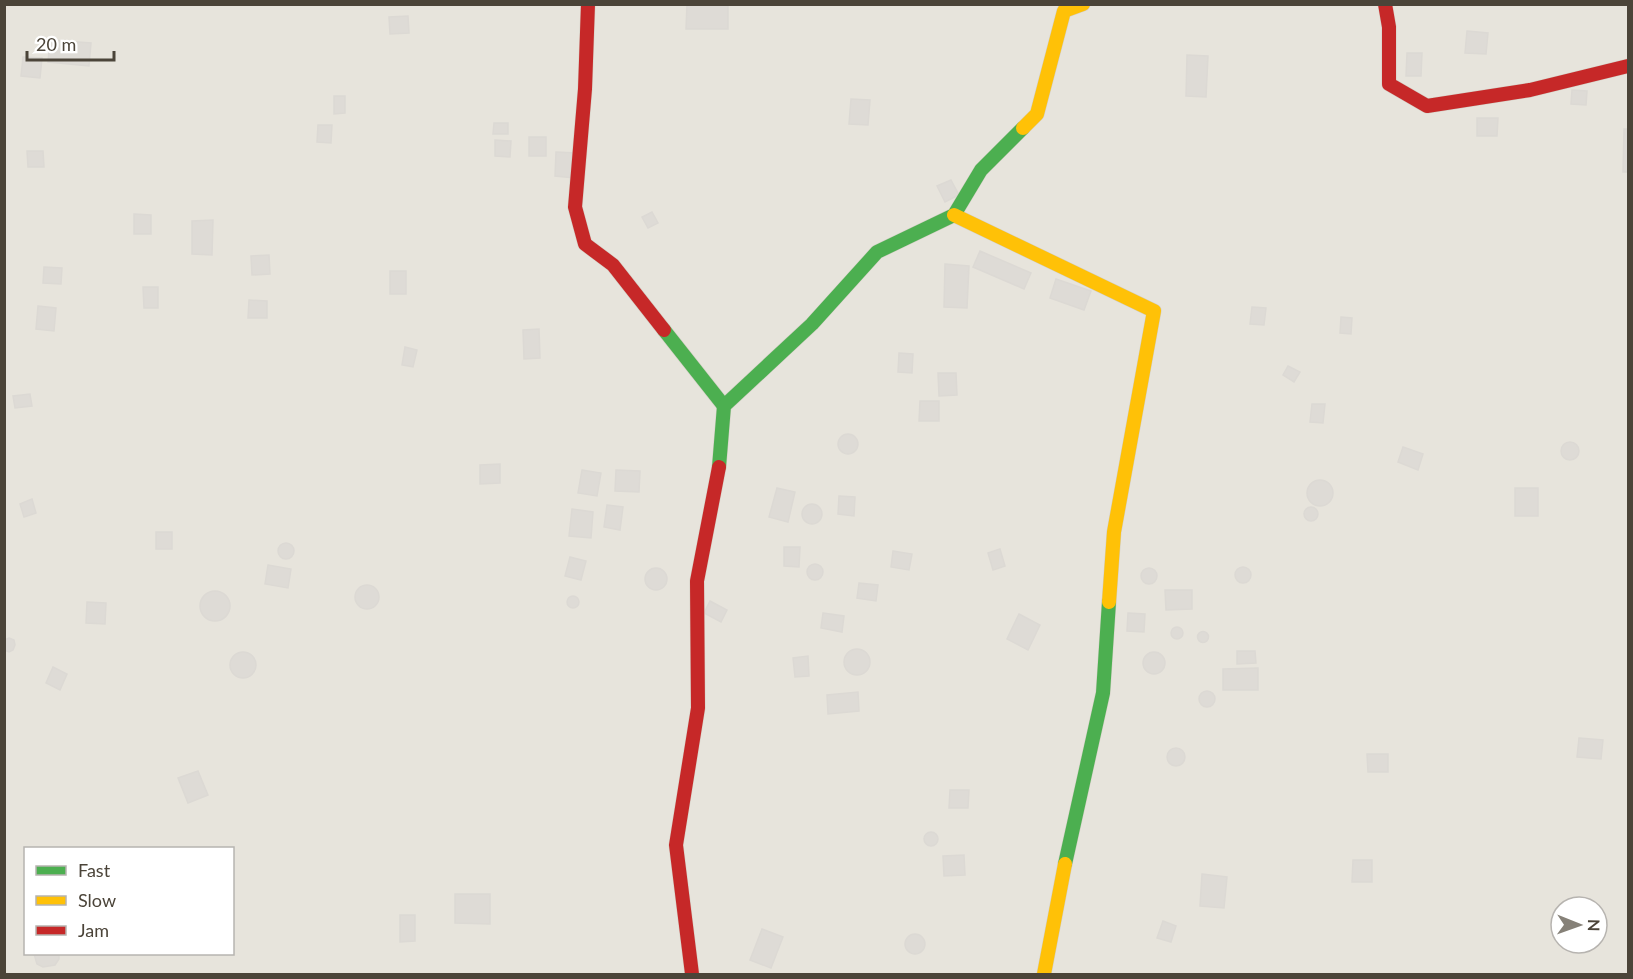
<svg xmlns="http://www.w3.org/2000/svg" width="1633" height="979" font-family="Lato,sans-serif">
  <rect width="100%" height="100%" fill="#f4f2ee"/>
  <!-- residential -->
  <path fill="#e7e4dc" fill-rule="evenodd" d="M5 5H1628V974H5ZM26 848H232V954H26ZM1561 907H1597V943H1561Z"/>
  <!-- building -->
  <g fill="#dedbd6" stroke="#dcd9d4" stroke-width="1.5">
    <path d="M687 4H728V29H686Z"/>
    <path d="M408 16 409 33 390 34 389 17Z"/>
    <path d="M1467 31 1488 33 1486 54 1465 53Z"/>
    <path d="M50 40 91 43 89 66 48 62Z"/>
    <path d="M1407 53H1422L1421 76H1406Z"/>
    <path d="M1187 55 1208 56 1206 97 1186 96Z"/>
    <path d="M23 57 42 58 40 78 21 76Z"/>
    <path d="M1572 90 1587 91 1586 105 1571 104Z"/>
    <path d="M334 96H345V113L334 114Z"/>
    <path d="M851 99 870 100 868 125 849 124Z"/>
    <path d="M1477 118H1498L1497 136H1477Z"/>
    <path d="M494 123H508V134H493Z"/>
    <path d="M318 125H332L331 143 317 142Z"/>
    <path d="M1624 129H1628V172H1623Z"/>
    <rect x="529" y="137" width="17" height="19"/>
    <path d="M495 140 511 141 510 157 495 156Z"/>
    <path d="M27 151H43L44 167H28Z"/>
    <path d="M556 152 576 153 574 178 555 176Z"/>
    <path d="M951 180 959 195 945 202 937 186Z"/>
    <path d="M652 212 658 223 648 228 642 217Z"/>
    <path d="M134 214 151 215V234H134Z"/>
    <path d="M213 220 212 255 192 254V221Z"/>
    <path d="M980 251 1031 273 1024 289 973 267Z"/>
    <path d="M269 255 270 274 252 275 251 256Z"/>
    <path d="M945 264 969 266 967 308 944 307Z"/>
    <path d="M44 267 62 268 61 284 43 283Z"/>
    <rect x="390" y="271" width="16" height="23"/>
    <path d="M1056 279 1091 291 1084 310 1050 298Z"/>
    <path d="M143 287H158V308H144Z"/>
    <path d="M249 300 267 301V318H248Z"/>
    <path d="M38 306 56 308 54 331 36 329Z"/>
    <path d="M1252 307 1266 308 1264 325 1250 324Z"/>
    <path d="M1341 317 1352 318 1351 334 1340 333Z"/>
    <path d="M539 329 540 358 524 359 523 330Z"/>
    <path d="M405 347 417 350 413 367 402 365Z"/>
    <path d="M899 353 913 354 912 373 898 372Z"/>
    <path d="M1288 366 1300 372 1294 382 1283 375Z"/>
    <path d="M938 373H956L957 395 939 396Z"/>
    <path d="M30 394 32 406 15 408 13 396Z"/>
    <path d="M920 401H939V421H919Z"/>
    <path d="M1312 404H1325L1323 423 1310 422Z"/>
    <circle cx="848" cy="444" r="10"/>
    <circle cx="1570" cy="451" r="9"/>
    <path d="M1403 447 1423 454 1418 470 1398 462Z"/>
    <path d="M500 464V483L480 484V465Z"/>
    <path d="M582 470 601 473 597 496 578 493Z"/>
    <path d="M616 470 640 471 639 492 615 491Z"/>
    <circle cx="1320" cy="493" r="13"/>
    <path d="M777 488 795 492 788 522 769 517Z"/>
    <rect x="1515" y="488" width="23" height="28"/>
    <path d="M839 496 855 497 854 516 838 514Z"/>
    <path d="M32 499 36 513 24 517 20 504Z"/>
    <circle cx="812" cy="514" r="10"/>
    <path d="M607 505 623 507 620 530 604 527Z"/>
    <circle cx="1311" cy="514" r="7"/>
    <path d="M572 509 593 512 591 538 569 536Z"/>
    <rect x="156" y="532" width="16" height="17"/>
    <circle cx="286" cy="551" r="8"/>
    <path d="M784 547H800L799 567 784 566Z"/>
    <path d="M1000 549 1005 566 993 570 988 553Z"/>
    <path d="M893 551 912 554 909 570 891 567Z"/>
    <path d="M570 557 586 561 581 580 565 576Z"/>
    <circle cx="815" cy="572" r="8"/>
    <path d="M268 565 291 569 288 588 265 584Z"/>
    <circle cx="1243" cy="575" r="8"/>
    <circle cx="656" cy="579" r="11"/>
    <circle cx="1149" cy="576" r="8"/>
    <path d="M859 583 878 585 876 601 857 598Z"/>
    <circle cx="367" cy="597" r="12"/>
    <path d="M1165 590H1192V609L1166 610Z"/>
    <circle cx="215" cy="606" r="15"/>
    <circle cx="573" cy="602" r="6"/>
    <path d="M710 601 727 610 721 622 704 613Z"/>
    <path d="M87 602 106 603 105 624 86 623Z"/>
    <path d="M823 613 844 616 842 632 821 628Z"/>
    <path d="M1128 613 1145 614 1144 632 1127 631Z"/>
    <path d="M1019 614 1040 625 1028 650 1007 639Z"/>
    <circle cx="1177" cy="633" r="6"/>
    <circle cx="1203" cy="637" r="5.5"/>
    <path d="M9 638 14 640 15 645 13 650 9 652 4 650V640Z"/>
    <circle cx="857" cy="662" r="13"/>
    <path d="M1237 651H1255L1256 663 1237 664Z"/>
    <circle cx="1154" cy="663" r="11"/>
    <circle cx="243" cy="665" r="13"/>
    <path d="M808 656 809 676 795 677 793 658Z"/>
    <path d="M53 667 67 674 60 690 46 683Z"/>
    <path d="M1258 668V690H1223V669Z"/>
    <circle cx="1207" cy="699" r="8"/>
    <path d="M858 692 859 711 828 714 827 695Z"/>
    <path d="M1579 738 1603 740 1601 759 1577 757Z"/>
    <circle cx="1176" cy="757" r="9"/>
    <path d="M1367 754H1388V772H1368Z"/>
    <path d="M198 771 208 795 188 803 178 778Z"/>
    <path d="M950 790H969L968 808H949Z"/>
    <circle cx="931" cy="839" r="7"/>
    <path d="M964 855 965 875 944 876 943 856Z"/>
    <path d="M1353 860H1372V882H1352Z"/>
    <path d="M1202 874 1227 877 1224 908 1200 906Z"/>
    <path d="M455 894H490V924L455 923Z"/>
    <path d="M400 915H415V941L400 942Z"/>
    <path d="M1163 921 1176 926 1171 942 1157 938Z"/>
    <path d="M762 929 783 937 771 968 750 960Z"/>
    <circle cx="915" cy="944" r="10"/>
    <path d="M34 954H59V959L55 965 43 967 37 964Z"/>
  </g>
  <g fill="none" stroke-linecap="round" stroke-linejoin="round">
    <defs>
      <g id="fast">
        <path d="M664 330 724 406"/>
        <path d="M719 467 724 406 812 324 877 252 954 215 981 170 1023 128"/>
        <path d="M1065 864 1103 693 1109 602"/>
      </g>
      <g id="slow">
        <path d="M1023 128 1037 114 1064 11 1083 4"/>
        <path d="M954 215 1154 311 1114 532 1109 602"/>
        <path d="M1044 974 1065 864"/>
      </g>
      <g id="jam">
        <path d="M588 4 585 89 575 207 585 244 613 265 664 330"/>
        <path d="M1385 4 1389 27V84L1427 106 1530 90 1628 66"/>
        <path d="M692 974 676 845 698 708 697 581 719 467"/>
      </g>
    </defs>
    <!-- fast casing -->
    <use href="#fast" stroke="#d3cfc5" stroke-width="15"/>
    <!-- slow casing -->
    <use href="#slow" stroke="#d3cfc5" stroke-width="15"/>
    <!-- jam casing -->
    <use href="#jam" stroke="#d3cfc5" stroke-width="15"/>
    <!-- fast -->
    <use href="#fast" stroke="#4caf50" stroke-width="14"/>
    <!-- slow -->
    <use href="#slow" stroke="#ffc107" stroke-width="14"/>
    <!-- jam -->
    <use href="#jam" stroke="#c62828" stroke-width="14"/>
  </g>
  <!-- border -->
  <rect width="1633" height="979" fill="none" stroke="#4b4439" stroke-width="12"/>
  <!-- legend -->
  <rect x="24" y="847" width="210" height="108" fill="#ffffff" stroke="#b7b4b0" stroke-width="1.5"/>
  <rect x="36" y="866" width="30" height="9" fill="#4caf50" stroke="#b7b4b0" stroke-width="1.5"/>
  <text x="78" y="877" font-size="18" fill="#4b4439">Fast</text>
  <rect x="36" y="896" width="30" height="9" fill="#ffc107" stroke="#b7b4b0" stroke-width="1.5"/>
  <text x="78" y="907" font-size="18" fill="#4b4439">Slow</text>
  <rect x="36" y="926" width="30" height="9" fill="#c62828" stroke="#b7b4b0" stroke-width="1.5"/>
  <text x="78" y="937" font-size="18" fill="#4b4439">Jam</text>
  <!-- north arrow -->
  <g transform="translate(1579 925) rotate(91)"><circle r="28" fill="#ffffff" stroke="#b7b4b0" stroke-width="1.5"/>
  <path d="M0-4.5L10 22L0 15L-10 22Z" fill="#868178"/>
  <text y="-9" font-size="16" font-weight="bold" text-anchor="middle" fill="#4b4439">N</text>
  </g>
  <!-- scale -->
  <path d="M27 51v9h87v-9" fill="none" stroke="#4b4439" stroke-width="3"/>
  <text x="36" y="51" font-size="18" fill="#4b4439" stroke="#ffffff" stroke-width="4.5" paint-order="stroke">20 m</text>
</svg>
